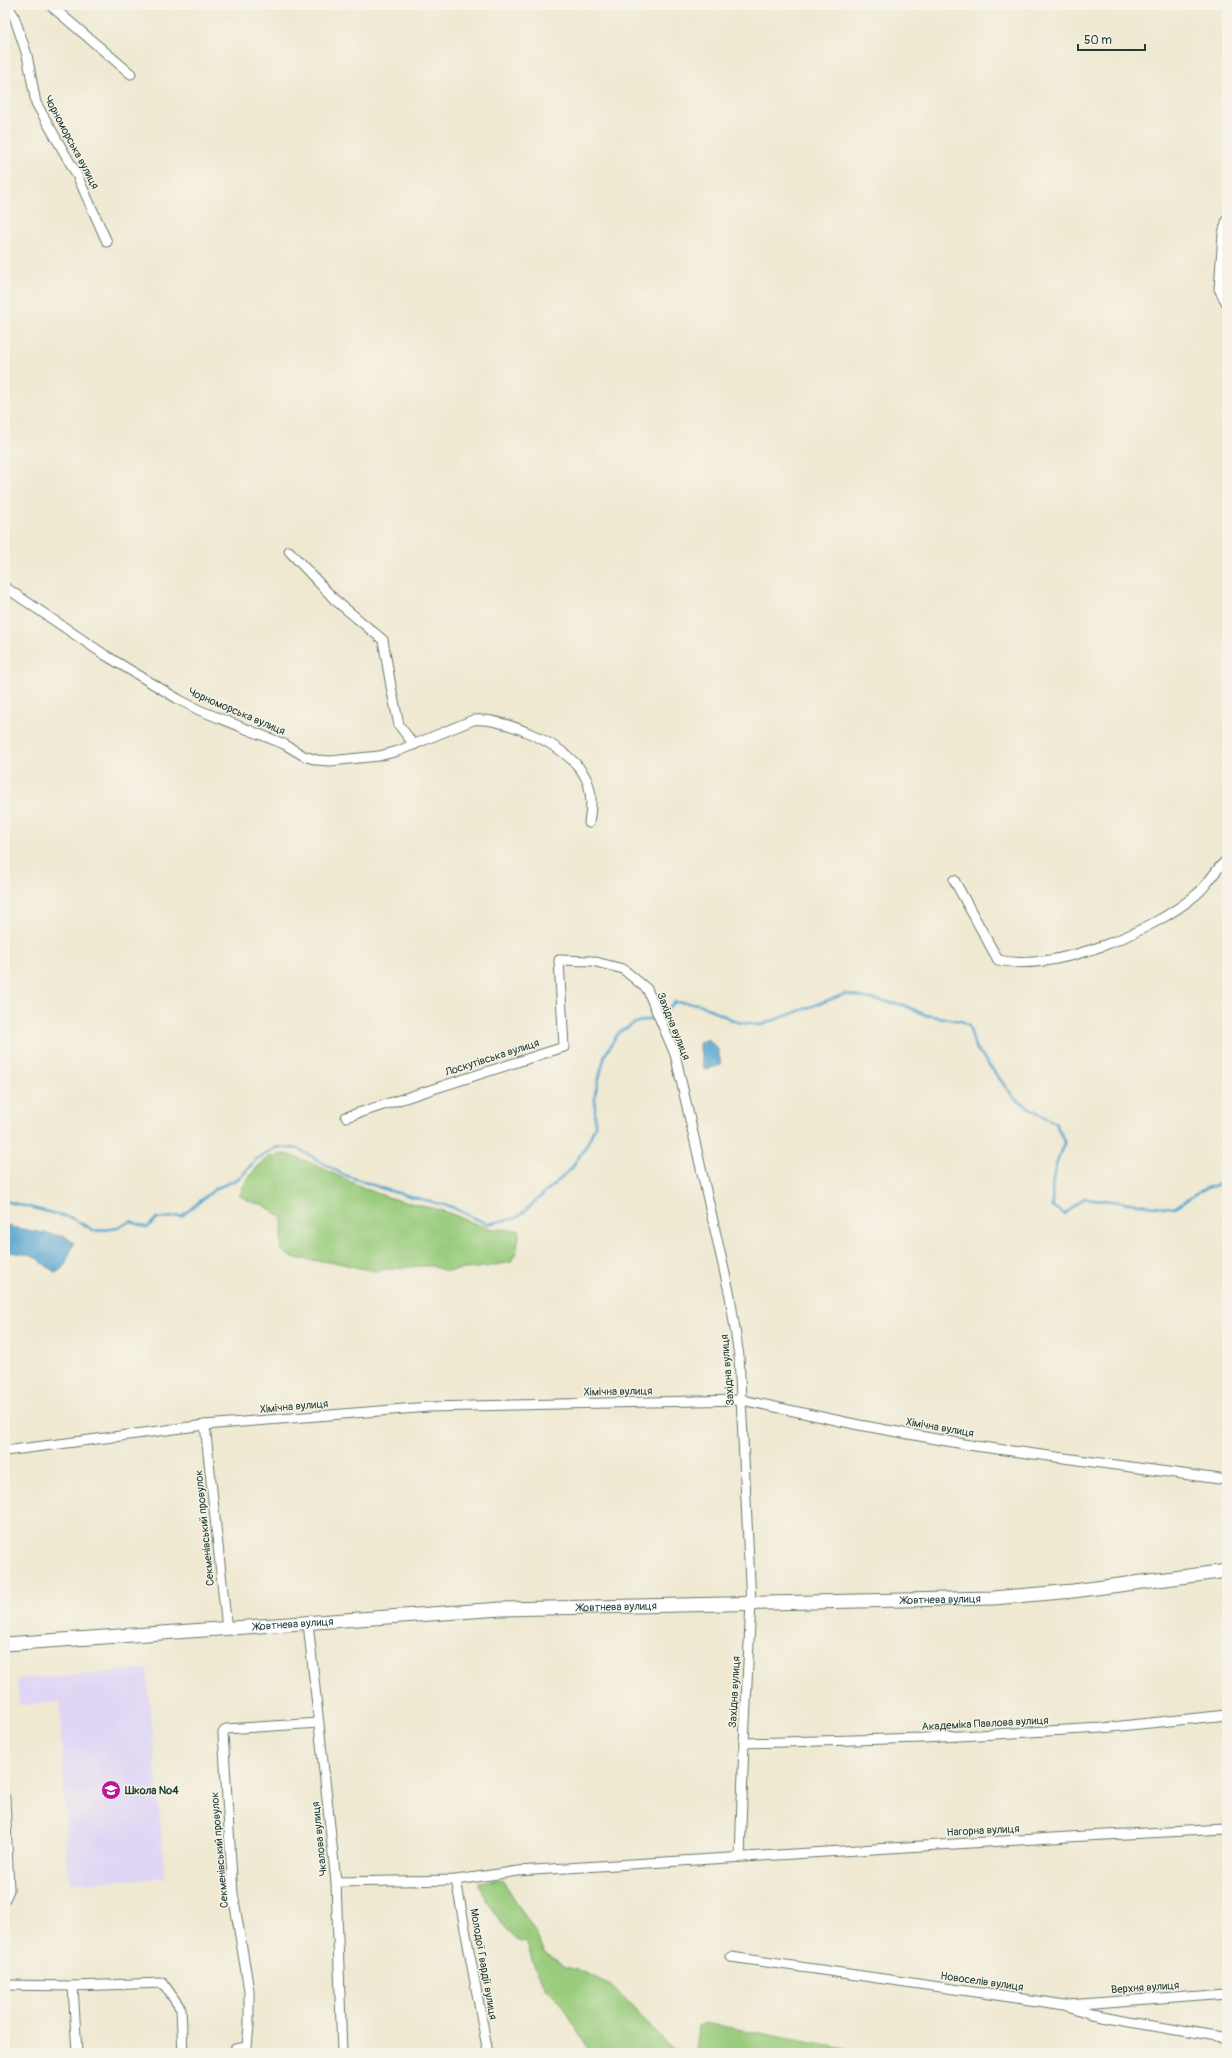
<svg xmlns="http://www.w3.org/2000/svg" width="1232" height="2058" font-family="Pangolin,sans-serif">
  <rect width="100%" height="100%" fill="#f7f3e8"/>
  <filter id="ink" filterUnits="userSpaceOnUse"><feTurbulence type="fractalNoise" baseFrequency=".025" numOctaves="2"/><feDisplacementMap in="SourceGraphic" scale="8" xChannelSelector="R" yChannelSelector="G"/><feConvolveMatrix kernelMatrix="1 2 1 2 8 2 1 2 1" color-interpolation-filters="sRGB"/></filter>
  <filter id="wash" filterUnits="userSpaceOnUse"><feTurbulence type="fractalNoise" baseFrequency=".012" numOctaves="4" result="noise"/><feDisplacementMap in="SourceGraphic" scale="16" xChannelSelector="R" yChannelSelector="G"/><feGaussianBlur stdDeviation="0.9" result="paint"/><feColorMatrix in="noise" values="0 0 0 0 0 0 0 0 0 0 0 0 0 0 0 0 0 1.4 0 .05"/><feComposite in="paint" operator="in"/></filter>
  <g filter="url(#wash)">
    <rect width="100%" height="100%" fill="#efe9d2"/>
    <!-- built -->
    <path fill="#dfd5f5" d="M147 1669 165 1878 72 1883 68 1876 60 1702 19 1705 17 1679Z"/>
    <!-- green -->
    <g fill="#99cc7d" stroke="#5c8458">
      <path d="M286 1154C322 1165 354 1186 390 1198 407 1203 426 1206 443 1211 459 1216 473 1224 489 1228 499 1230 509 1228 520 1231L516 1253 511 1262 485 1267 446 1271 432 1266H419L373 1271 338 1263 293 1258 281 1250 283 1218 264 1205 251 1202 240 1196C241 1185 260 1161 270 1157 274 1155 281 1155 286 1154Z"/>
      <path d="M502 1879 537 1935 545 1953 566 1967 583 1972 611 1985 666 2043 675 2049 688 2053H591L561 2003 545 1988 533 1963 526 1941 521 1942C500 1926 489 1906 478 1882Z"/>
      <path d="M705 2023 866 2053H695L698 2026Z"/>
    </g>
    <!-- water -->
    <g fill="#57a6d0" stroke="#3b7282">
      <path d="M708 1039 718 1049 721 1065 704 1070 699 1043Z"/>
      <path d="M6 1226 66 1237 74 1243 64 1267 56 1273 32 1255 10 1252 5 1248Z"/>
    </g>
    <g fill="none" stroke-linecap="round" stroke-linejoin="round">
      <!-- stream -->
      <g stroke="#57a6d0" stroke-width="2.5">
        <path d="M661 1015 675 1002 699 1004 737 1022 761 1025 845 994 903 1005 926 1015 961 1021 969 1025 975 1047 1015 1099 1055 1123 1065 1141C1055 1163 1050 1183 1053 1207L1065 1214 1084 1198 1174 1208 1204 1189 1227 1182"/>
        <path d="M1225 1183 1227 1193"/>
        <path d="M5 1201 72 1218 95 1231 118 1228 131 1221 147 1228 156 1219 182 1216 215 1189 240 1178 256 1159 277 1147 299 1149 342 1174 387 1190 452 1207 487 1224 517 1218 571 1169 586 1146 595 1127V1094L605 1055 618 1033 635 1023 657 1017"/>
      </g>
    </g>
  </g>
  <g filter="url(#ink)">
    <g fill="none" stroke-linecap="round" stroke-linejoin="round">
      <defs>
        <g id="minor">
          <path d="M7 5 14 16 27 55 36 103 77 175 107 242"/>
          <path d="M50 5 131 74"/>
          <path d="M1227 219 1223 234 1219 289 1227 304"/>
          <path d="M289 551 335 600 383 640 392 692 399 725 414 745"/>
          <path d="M5 587 105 655 178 699 199 710 284 744 304 756 317 760 330 761 379 756 398 751 473 720C505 717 565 745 583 773 593 788 592 806 589 823"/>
          <path d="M954 880 998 960C1055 973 1154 931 1197 894 1209 884 1215 869 1227 860"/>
          <path d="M346 1117 564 1047 559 960 592 961 623 969 647 989 675 1054 730 1296 739 1356 751 1603 744 1743 740 1857"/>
          <path d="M205 1425 227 1629"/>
          <path d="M5 1451 205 1425 429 1407 742 1400 859 1425 975 1446 1227 1480"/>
          <path d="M308 1623 336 1882 342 2053"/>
          <path d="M744 1743 923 1738 1102 1728 1227 1715"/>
          <path d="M5 1798 9 1890 5 1899"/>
          <path d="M456 1880 488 2053"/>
          <path d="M336 1882 456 1880 518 1871 1085 1836 1227 1829"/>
          <path d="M731 1957 1065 2005 1091 2014 1227 2038"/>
          <path d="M5 1985 73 1986 163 1983 181 2009 183 2053"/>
          <path d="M73 1986 77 2053"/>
          <path d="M1068 2005 1227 1993"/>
          <path d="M233 2053 235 2049 247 2047 249 2025V1990L233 1894 223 1733 226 1729 319 1723"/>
        </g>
        <g id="secondary">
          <path id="s1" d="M5 1644 501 1609 993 1598 1073 1591 1227 1571"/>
        </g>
      </defs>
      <!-- minor casing -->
      <use href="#minor" stroke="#68796b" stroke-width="11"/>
      <!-- secondary casing -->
      <use href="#secondary" stroke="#68796b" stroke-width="15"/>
      <!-- minor -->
      <use href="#minor" stroke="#fff" stroke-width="9"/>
      <!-- secondary -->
      <use href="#secondary" stroke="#fff" stroke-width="13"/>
    </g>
  </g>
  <!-- icons -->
  <defs>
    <symbol id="school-disc" viewBox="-11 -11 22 22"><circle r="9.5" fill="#b5179e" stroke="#f7f3e8"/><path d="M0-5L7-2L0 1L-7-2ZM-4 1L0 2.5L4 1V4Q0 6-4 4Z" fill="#fff"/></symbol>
  </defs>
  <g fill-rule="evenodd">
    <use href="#school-disc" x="100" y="1779" width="22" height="22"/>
  </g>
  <g text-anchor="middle" stroke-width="3" stroke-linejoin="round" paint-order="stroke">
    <!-- street labels -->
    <g font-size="11" fill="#1f3d34" stroke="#f7f3e8">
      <text transform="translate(72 142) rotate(62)" y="4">Чорноморська вулиця</text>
      <text transform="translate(237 711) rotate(23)" y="4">Чорноморська вулиця</text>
      <text transform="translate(674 1026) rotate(68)" y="4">Західна вулиця</text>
      <text transform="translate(492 1057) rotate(-18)" y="4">Лоскутівська вулиця</text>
      <text transform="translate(727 1370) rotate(-95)" y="4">Західна вулиця</text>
      <text transform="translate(618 1391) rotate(-1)" y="4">Хімічна вулиця</text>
      <text transform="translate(294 1406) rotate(-5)" y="4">Хімічна вулиця</text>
      <text transform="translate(940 1427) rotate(10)" y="4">Хімічна вулиця</text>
      <text transform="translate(204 1528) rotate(-96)" y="4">Секменівський провулок</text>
      <text dy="4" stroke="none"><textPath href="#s1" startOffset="937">Жовтнева вулиця</textPath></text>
      <text dy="4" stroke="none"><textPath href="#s1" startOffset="613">Жовтнева вулиця</textPath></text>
      <text dy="4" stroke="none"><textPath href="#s1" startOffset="289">Жовтнева вулиця</textPath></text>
      <text transform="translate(734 1692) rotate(-87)" y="4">Західна вулиця</text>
      <text transform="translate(985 1723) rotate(-3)" y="4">Академіка Павлова вулиця</text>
      <text transform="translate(983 1830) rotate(-3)" y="4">Нагорна вулиця</text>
      <text transform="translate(319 1839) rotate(-96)" y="4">Чкалова вулиця</text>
      <text transform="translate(219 1850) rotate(-95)" y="4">Секменівський провулок</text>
      <text transform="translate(484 1964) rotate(80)" y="4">Молодої Гвардії вулиця</text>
      <text transform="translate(982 1981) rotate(8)" y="4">Новоселів вулиця</text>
      <text transform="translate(1145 1987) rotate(-4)" y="4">Верхня вулиця</text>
    </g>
    <!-- poi labels -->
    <g font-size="11" font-weight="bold" fill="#1f3d34" stroke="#f7f3e8" text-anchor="start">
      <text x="125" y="1794">Школа №4</text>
    </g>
  </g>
  <!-- margin -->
  <rect width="1232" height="2058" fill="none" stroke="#f7f3e8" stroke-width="20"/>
  <!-- scale -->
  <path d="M1078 44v6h67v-6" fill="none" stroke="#1f3d34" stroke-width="2"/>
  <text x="1084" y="44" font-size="12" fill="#1f3d34" stroke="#f7f3e8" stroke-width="3" paint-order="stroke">50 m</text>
</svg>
